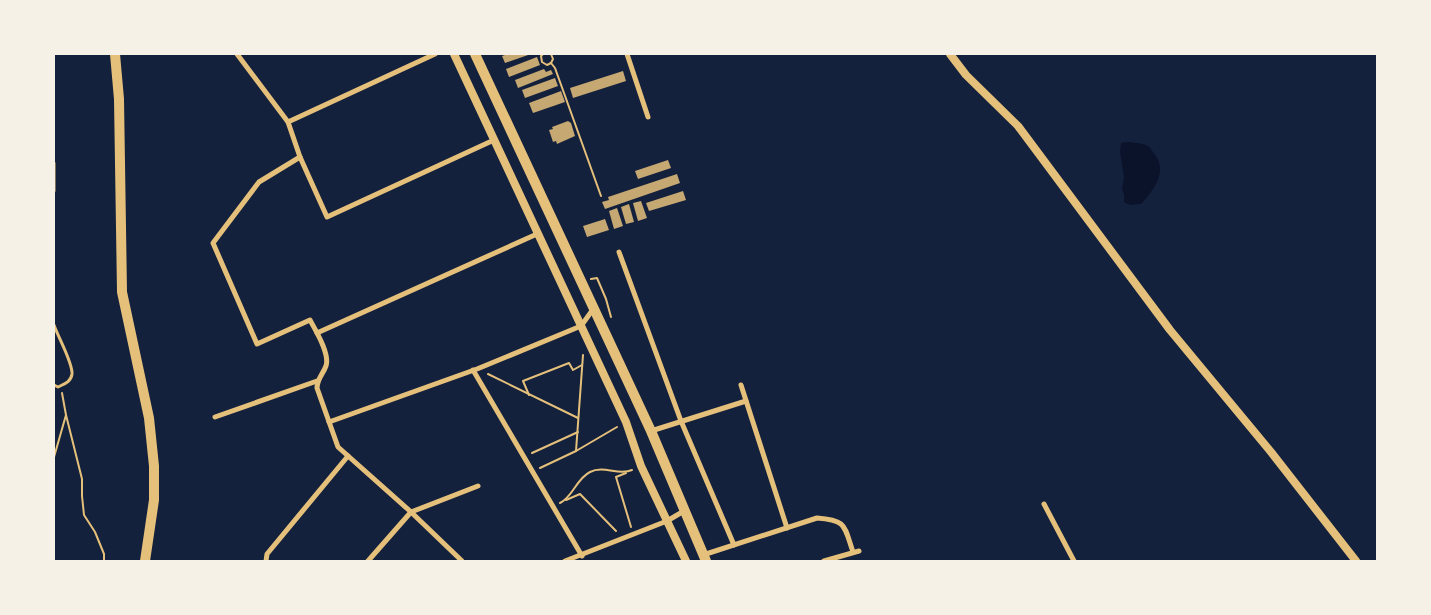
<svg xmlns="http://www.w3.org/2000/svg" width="1431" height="615" font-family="Ubuntu,sans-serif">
  <rect width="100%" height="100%" fill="#14213d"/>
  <!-- water -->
  <path fill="#0b132b" d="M1128 142C1135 143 1143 143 1148 146 1152 148 1150 148 1153 152 1169 170 1155 189 1141 204L1130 205 1124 202V194L1122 190 1124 177 1120 152 1121 143Z"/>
  <!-- building -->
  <g fill="#c6a872">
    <path d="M508 54H531L505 63 502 56Z"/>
    <path d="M537 57 540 65 509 77 506 69Z"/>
    <path d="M544 69 546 72 551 70 553 74 518 88 515 80Z"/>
    <path d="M623 71 626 81 573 98 570 88Z"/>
    <path d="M555 78 558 86 525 98 522 90Z"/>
    <path d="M561 91 565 102 533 113 529 103Z"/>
    <path d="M568 121 571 123 575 136 557 144 556 141 553 142 549 130 553 129 552 127Z"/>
    <path d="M668 160 671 168 638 179 635 171Z"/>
    <path d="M677 174 680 183 605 209 602 202 609 200 608 197Z"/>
    <path d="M683 191 686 200 649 211 646 203Z"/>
    <path d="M641 201 647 218 638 221 633 203Z"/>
    <path d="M629 204 634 222 626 224 621 207Z"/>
    <path d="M617 208 623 226 614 229 609 211Z"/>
    <path d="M605 219 609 230 587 237 583 226Z"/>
  </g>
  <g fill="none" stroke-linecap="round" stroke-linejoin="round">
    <!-- path -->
    <g stroke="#e5c07b" stroke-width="2">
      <path d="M543 54 541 56 542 62 547 65 551 63"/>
      <path d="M551 54 553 59 551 63 555 68 601 196"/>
      <path d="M591 279 597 278 606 299 611 317"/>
      <path d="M488 374 578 418"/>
      <path d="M529 395 523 381 569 363 573 370 582 365"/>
      <path d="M66 415 82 479V496L84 515 95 532 104 554V561"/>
      <path d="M576 451 583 355"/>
      <path d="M532 453 578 432"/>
      <path d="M54 457 66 415 62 393"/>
      <path d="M540 468 576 451 617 427"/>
      <path d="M626 473 616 477 631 527"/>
      <path d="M566 500 580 494 616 531"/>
      <path d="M560 503C573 497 576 479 590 472 604 465 619 476 632 470"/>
    </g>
    <!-- service -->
    <g stroke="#e5c07b" stroke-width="3">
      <path d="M54 163V191"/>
      <path d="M54 325C58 337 73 363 72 374 71 382 64 384 58 387L54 385"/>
    </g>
    <!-- minor -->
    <g stroke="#e5c07b" stroke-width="5">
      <path d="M237 54 288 122 300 157 327 217 494 140"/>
      <path d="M627 54 648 117"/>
      <path d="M288 122 435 54"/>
      <path d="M300 157 259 182 213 243 257 344 310 320C316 331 330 354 326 366 323 374 317 379 317 388L338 447 411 512 462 561"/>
      <path d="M619 252 681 421 734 545"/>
      <path d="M317 333 537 234"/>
      <path d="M473 370 582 556"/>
      <path d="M741 385 787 528"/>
      <path d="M215 417 317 381"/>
      <path d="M329 422 477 369 581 326 594 308"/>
      <path d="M651 431 746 401"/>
      <path d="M1044 504 1074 561"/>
      <path d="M703 555 817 518C847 520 844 526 853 552"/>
      <path d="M266 561 267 554 348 456"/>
      <path d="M368 561 411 512 478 486"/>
      <path d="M565 561 667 521 684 511"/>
      <path d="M824 561 859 551"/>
    </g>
    <!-- tertiary -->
    <g stroke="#e5c07b" stroke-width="8">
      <path d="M454 54 626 422 641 466 686 561"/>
      <path d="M950 54 966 75 1018 126 1170 330 1271 452 1356 561"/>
    </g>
    <!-- primary -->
    <g stroke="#e5c07b" stroke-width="10">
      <path d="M115 54 119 99 122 292 149 418 154 466V500L145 561"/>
      <path d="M475 54 651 431 706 561"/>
    </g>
  </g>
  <!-- border -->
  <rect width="1431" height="615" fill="none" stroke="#f6f1e7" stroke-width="110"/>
</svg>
